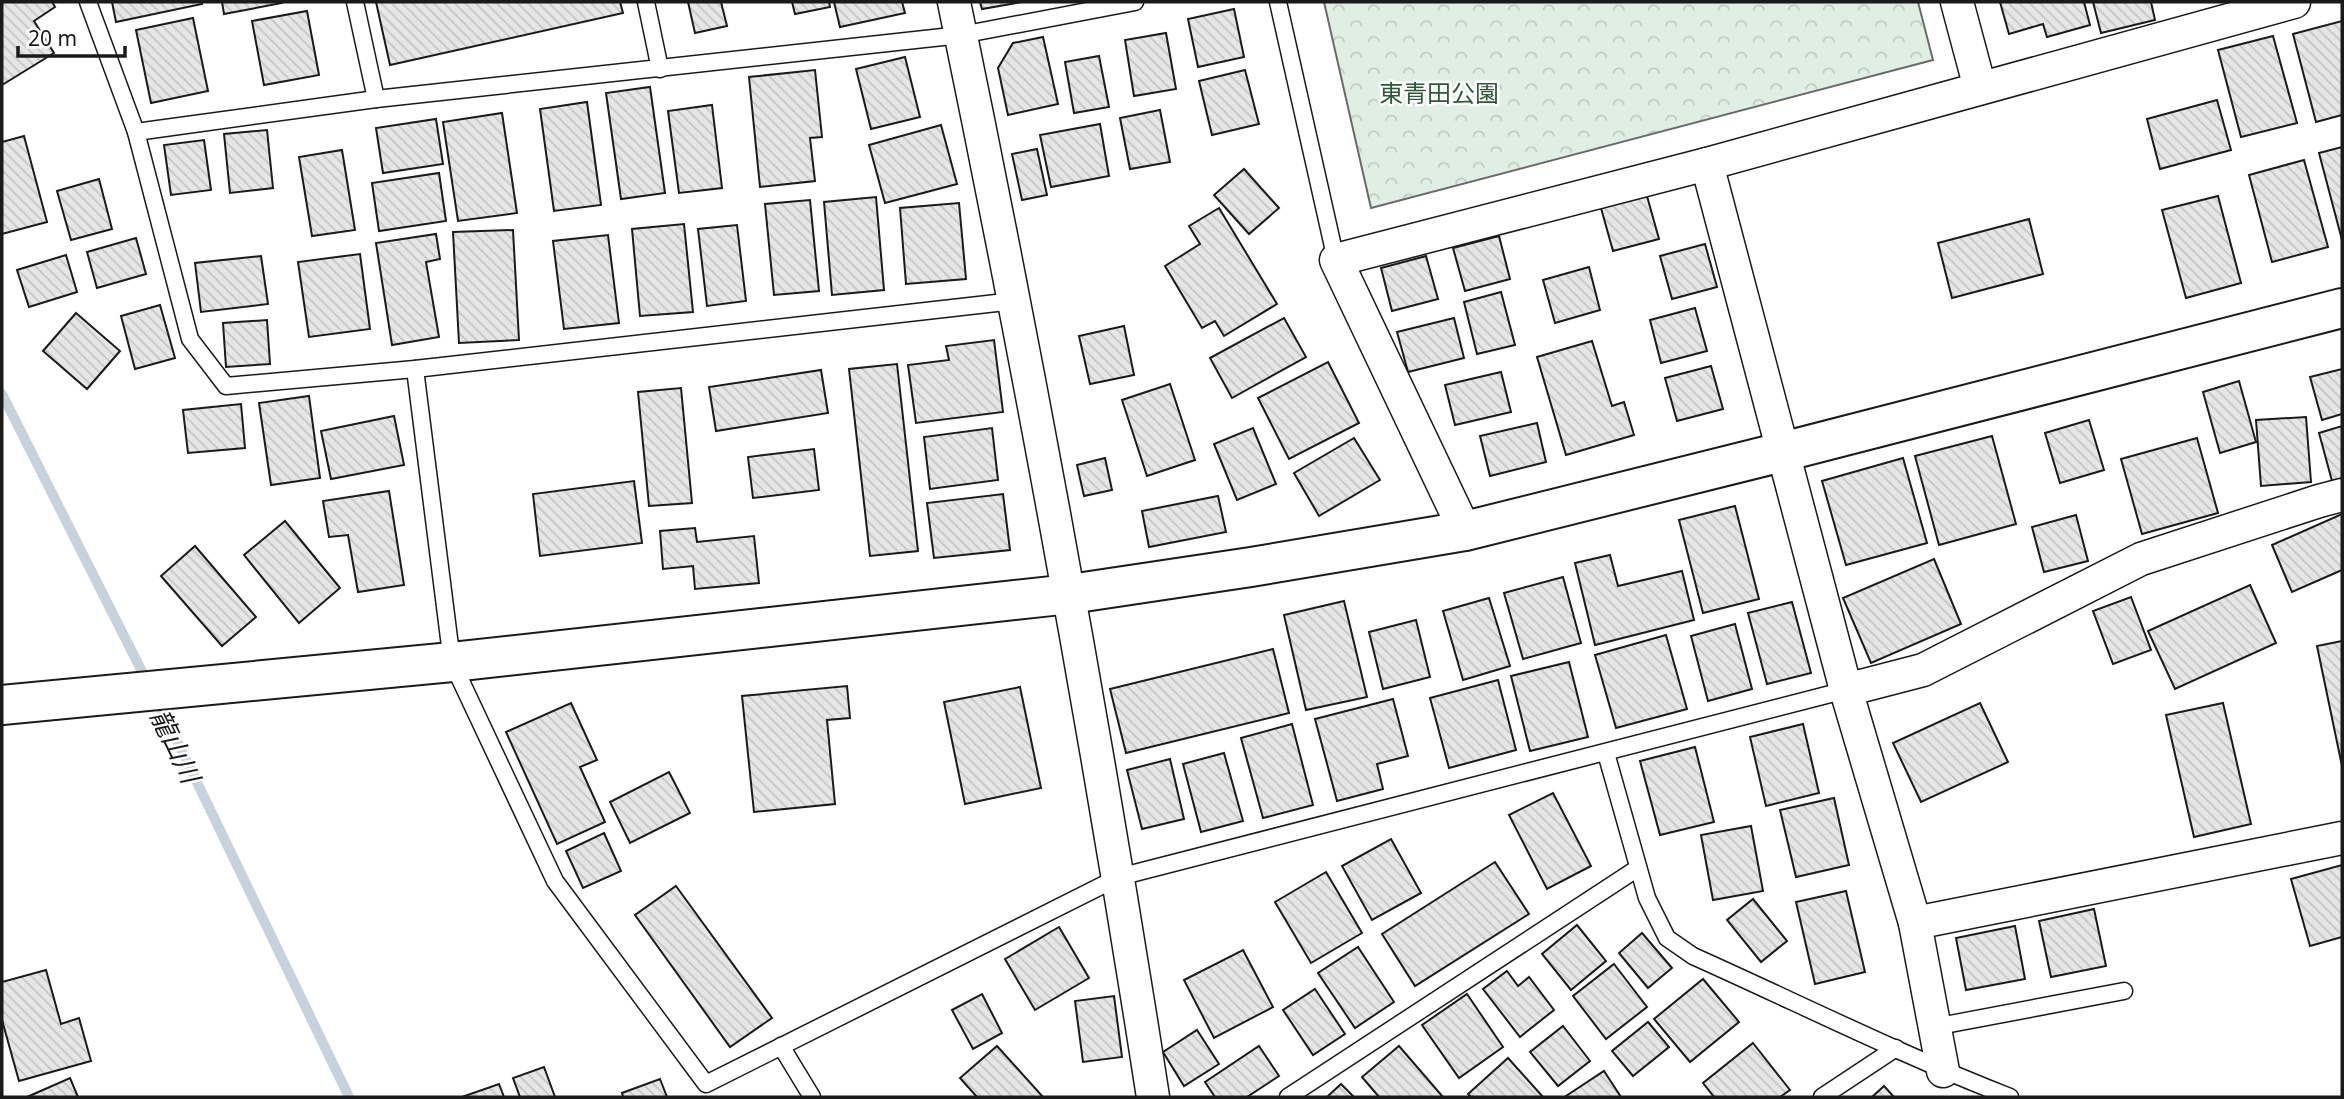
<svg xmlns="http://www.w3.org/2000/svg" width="2344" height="1099" font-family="'Noto Sans','Noto Sans JP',sans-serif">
  <defs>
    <pattern id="park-crowns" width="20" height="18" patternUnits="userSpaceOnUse" patternTransform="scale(1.75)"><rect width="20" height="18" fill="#e0efe3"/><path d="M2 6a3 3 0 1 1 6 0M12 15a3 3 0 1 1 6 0" fill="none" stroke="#c0ccc2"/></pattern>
    <pattern id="building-back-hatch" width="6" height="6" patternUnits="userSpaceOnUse" patternTransform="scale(1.75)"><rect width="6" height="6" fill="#e6e6e6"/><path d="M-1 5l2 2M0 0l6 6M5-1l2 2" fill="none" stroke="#c5c5c5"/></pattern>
  </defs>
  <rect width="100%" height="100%" fill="#fff"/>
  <!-- park -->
  <path fill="url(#park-crowns)" stroke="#6a6a6a" stroke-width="2" d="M1324 2H1918L1933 60 1371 208Z"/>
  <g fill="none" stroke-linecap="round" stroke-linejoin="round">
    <!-- stream -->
    <path stroke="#c6d2dc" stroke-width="10" d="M2 394 177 741 349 1097"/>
  </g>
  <!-- building -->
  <g fill="url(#building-back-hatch)" stroke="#1a1a1a" stroke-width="2">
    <path d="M2 2H52L55 7 34 21 54 53 2 85Z"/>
    <path d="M112 2H202V4L116 22Z"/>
    <path d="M222 2H282V3L224 14Z"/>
    <path d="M376 2H620L623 13 390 65Z"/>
    <path d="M688 2H721L727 26 695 33Z"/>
    <path d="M792 2H829L830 7 795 14Z"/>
    <path d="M834 2H902L905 13 840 27Z"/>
    <path d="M980 2H1022L982 9Z"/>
    <path d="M2000 2H2084L2090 25 2047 37 2043 24 2009 34Z"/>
    <path d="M2093 2H2151L2155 20 2101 33Z"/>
    <path d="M1234 9 1244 57 1198 67 1188 19Z"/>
    <path d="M307 11 319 75 264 85 252 21Z"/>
    <path d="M193 18 208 91 151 103 136 30Z"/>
    <path d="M2342 21V115L2316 122 2293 34Z"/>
    <path d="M1166 33 1176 89 1134 96 1125 40Z"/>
    <path d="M2273 36 2297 123 2241 137 2218 50Z"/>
    <path d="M1043 37 1058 104 1008 115 998 68 1013 43Z"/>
    <path d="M1099 56 1109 107 1074 113 1065 62Z"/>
    <path d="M905 57 920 117 871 129 856 69Z"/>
    <path d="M815 70 822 137 810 138 815 181 760 187 749 77Z"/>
    <path d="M1245 70 1259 124 1212 135 1199 81Z"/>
    <path d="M650 87 665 193 621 199 606 93Z"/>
    <path d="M2217 100 2231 150 2160 169 2147 119Z"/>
    <path d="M587 102 601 205 554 211 540 109Z"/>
    <path d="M712 105 722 188 679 193 668 111Z"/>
    <path d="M1160 110 1170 162 1130 169 1120 118Z"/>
    <path d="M502 113 517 213 458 221 443 122Z"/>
    <path d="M436 119 443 164 383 173 376 128Z"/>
    <path d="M1100 124 1109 176 1051 187 1040 135Z"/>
    <path d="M941 125 957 184 885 203 869 145Z"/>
    <path d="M267 130 273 188 230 193 224 134Z"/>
    <path d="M24 136 47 222 2 234V142Z"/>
    <path d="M204 140 211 190 171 195 164 145Z"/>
    <path d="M2342 147V240L2319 153Z"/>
    <path d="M1037 149 1047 195 1022 200 1012 154Z"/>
    <path d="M342 150 355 230 312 236 299 157Z"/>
    <path d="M2304 160 2328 247 2272 262 2249 175Z"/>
    <path d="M1244 169 1279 208 1249 234 1214 195Z"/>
    <path d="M439 173 446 221 379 231 372 183Z"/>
    <path d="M99 179 112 229 71 240 57 191Z"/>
    <path d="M1647 196 1659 239 1613 251 1601 208Z"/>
    <path d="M2218 196 2241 283 2186 298 2162 210Z"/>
    <path d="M876 197 884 290 832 295 824 202Z"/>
    <path d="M810 200 819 291 774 295 765 204Z"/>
    <path d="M959 203 966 279 906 284 900 208Z"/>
    <path d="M1219 208 1277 304 1224 336 1215 321 1202 328 1165 266 1200 244 1189 226Z"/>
    <path d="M2029 219 2043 274 1952 298 1938 243Z"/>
    <path d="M684 224 693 312 640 316 632 229Z"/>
    <path d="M737 225 746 301 707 306 698 229Z"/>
    <path d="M513 230 519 340 459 343 453 232Z"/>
    <path d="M436 234 440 259 426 262 439 337 392 345 376 243Z"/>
    <path d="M608 235 619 323 564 329 553 241Z"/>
    <path d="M1499 236 1510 279 1465 291 1453 248Z"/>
    <path d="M136 238 146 274 97 288 87 252Z"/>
    <path d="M1705 244 1717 287 1672 299 1660 256Z"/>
    <path d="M360 254 370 329 309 337 298 262Z"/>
    <path d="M66 255 77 292 29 307 17 270Z"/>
    <path d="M261 256 268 304 201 312 195 263Z"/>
    <path d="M1426 256 1438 299 1392 311 1381 268Z"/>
    <path d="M1589 267 1600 310 1555 323 1543 280Z"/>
    <path d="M1501 292 1515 345 1477 354 1464 302Z"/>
    <path d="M160 305 175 358 135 369 121 316Z"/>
    <path d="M1695 308 1707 351 1661 363 1650 320Z"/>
    <path d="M76 313 120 351 87 389 43 351Z"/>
    <path d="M1284 318 1306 357 1232 398 1210 358Z"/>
    <path d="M1454 318 1464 358 1408 372 1397 332Z"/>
    <path d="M267 320 270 364 226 367 223 323Z"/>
    <path d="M1124 326 1134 375 1090 384 1079 336Z"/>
    <path d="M994 340 1003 412 916 423 908 365 949 360 946 346Z"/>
    <path d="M1592 341 1612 406 1624 402 1634 435 1566 455 1537 357Z"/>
    <path d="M1328 362 1359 423 1289 459 1258 398Z"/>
    <path d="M897 364 918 551 870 556 849 369Z"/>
    <path d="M1711 366 1723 409 1677 421 1665 378Z"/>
    <path d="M2342 369V414L2322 420 2310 377Z"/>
    <path d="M821 370 828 413 716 431 709 387Z"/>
    <path d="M1501 372 1511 412 1455 425 1445 385Z"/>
    <path d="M2239 381 2256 442 2220 453 2203 392Z"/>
    <path d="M1170 384 1195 460 1147 476 1122 400Z"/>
    <path d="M681 388 692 503 649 506 638 392Z"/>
    <path d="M309 396 320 478 271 485 259 403Z"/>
    <path d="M241 404 245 448 188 453 183 410Z"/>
    <path d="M394 416 404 465 331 479 321 431Z"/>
    <path d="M2306 417 2311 482 2261 486 2256 420Z"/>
    <path d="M2089 420 2104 470 2060 483 2045 433Z"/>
    <path d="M1537 423 1546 462 1490 476 1480 436Z"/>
    <path d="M2342 426V478L2332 481 2319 433Z"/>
    <path d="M992 428 998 480 930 489 924 437Z"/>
    <path d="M1253 428 1276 484 1237 500 1214 444Z"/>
    <path d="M1992 436 2016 524 1939 545 1915 456Z"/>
    <path d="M1354 438 1380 480 1319 516 1294 473Z"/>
    <path d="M2197 438 2218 513 2142 534 2121 459Z"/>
    <path d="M814 449 819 490 753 498 748 457Z"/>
    <path d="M1105 458 1112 490 1084 496 1077 465Z"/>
    <path d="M1903 458 1927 543 1846 565 1822 481Z"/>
    <path d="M634 481 642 543 540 556 533 494Z"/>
    <path d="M389 491 404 585 358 592 348 535 329 537 323 501Z"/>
    <path d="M1003 494 1010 550 934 558 927 503Z"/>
    <path d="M1218 496 1226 532 1149 547 1142 511Z"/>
    <path d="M1735 506 1759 599 1703 613 1679 520Z"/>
    <path d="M2342 514V570L2292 592 2272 545Z"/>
    <path d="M2076 515 2088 561 2044 572 2032 527Z"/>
    <path d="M285 521 340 588 299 623 244 555Z"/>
    <path d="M695 528 697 542 754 536 759 583 695 589 693 566 663 569 660 531Z"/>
    <path d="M195 546 256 617 222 646 161 576Z"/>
    <path d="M1610 555 1618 586 1682 571 1694 620 1595 645 1575 563Z"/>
    <path d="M1934 559 1961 624 1871 663 1843 598Z"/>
    <path d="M1563 577 1581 643 1523 659 1504 593Z"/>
    <path d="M2250 585 2276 643 2175 689 2148 631Z"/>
    <path d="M2131 597 2151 650 2113 664 2093 611Z"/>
    <path d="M1489 598 1510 666 1463 680 1443 611Z"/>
    <path d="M1344 601 1367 697 1306 710 1284 615Z"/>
    <path d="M1792 602 1811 673 1767 684 1748 613Z"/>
    <path d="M1416 620 1430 677 1383 689 1369 632Z"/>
    <path d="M1735 624 1752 689 1708 701 1691 636Z"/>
    <path d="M1666 635 1687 709 1616 728 1595 655Z"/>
    <path d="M2342 641V766L2317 646Z"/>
    <path d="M1273 649 1289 713 1126 753 1110 689Z"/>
    <path d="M1569 662 1588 737 1530 751 1511 676Z"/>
    <path d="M1498 680 1516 750 1449 768 1430 698Z"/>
    <path d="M847 686 850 718 827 720 835 804 754 812 742 696Z"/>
    <path d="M1020 687 1041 788 965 804 944 702Z"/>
    <path d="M1393 699 1408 756 1377 764 1383 789 1337 801 1315 719Z"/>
    <path d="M571 703 597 760 580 767 605 822 557 844 506 732Z"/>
    <path d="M1980 703 2008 762 1921 802 1893 743Z"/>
    <path d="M2223 703 2251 824 2194 837 2166 715Z"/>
    <path d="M1292 724 1313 805 1263 818 1241 738Z"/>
    <path d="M1803 724 1819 793 1766 806 1750 737Z"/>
    <path d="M1695 747 1714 822 1660 835 1640 761Z"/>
    <path d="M1224 753 1243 821 1201 832 1183 764Z"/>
    <path d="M1170 759 1184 819 1142 829 1127 770Z"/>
    <path d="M669 772 690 813 630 843 610 802Z"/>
    <path d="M1553 793 1591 866 1547 889 1509 815Z"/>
    <path d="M1834 798 1849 865 1796 877 1780 810Z"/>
    <path d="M1751 826 1763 891 1713 900 1701 835Z"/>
    <path d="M604 833 621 871 583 888 566 851Z"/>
    <path d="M1391 839 1421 893 1372 920 1342 866Z"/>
    <path d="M1495 862 1529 914 1415 986 1382 934Z"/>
    <path d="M2342 865V937L2310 946 2291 879Z"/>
    <path d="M1326 872 1362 933 1311 963 1275 902Z"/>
    <path d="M676 886 772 1018 730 1047 635 915Z"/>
    <path d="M1846 891 1865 972 1815 984 1796 902Z"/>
    <path d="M1753 899 1787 941 1761 962 1727 920Z"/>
    <path d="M2094 909 2106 966 2051 977 2039 921Z"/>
    <path d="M1577 925 1606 961 1571 990 1542 954Z"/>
    <path d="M2015 926 2025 979 1966 990 1956 938Z"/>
    <path d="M1059 927 1089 978 1035 1010 1005 959Z"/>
    <path d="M1642 933 1672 968 1648 988 1619 953Z"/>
    <path d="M1358 947 1394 1002 1355 1028 1318 973Z"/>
    <path d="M1243 950 1273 1007 1214 1038 1184 980Z"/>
    <path d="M1614 964 1647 1007 1606 1039 1573 996Z"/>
    <path d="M46 970 61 1024 79 1018 91 1061 19 1081 2 1020V982Z"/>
    <path d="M1507 971 1518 986 1529 977 1554 1010 1520 1037 1483 989Z"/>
    <path d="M1703 979 1739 1022 1690 1062 1654 1019Z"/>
    <path d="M1315 989 1345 1034 1313 1055 1283 1010Z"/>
    <path d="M982 994 1002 1033 973 1049 952 1010Z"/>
    <path d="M1467 994 1503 1047 1459 1078 1422 1025Z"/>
    <path d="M1114 996 1122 1057 1083 1062 1075 1001Z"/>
    <path d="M1648 1022 1669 1047 1633 1076 1612 1051Z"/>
    <path d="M1563 1026 1590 1061 1558 1086 1530 1052Z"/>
    <path d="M1197 1030 1219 1064 1184 1086 1163 1052Z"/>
    <path d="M1753 1043 1790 1090 1780 1097H1714L1703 1083Z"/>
    <path d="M997 1046 1043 1097H977L960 1078Z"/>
    <path d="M1259 1046 1279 1076 1247 1097H1215L1205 1082Z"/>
    <path d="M1399 1046 1443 1097H1379L1362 1077Z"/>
    <path d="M1508 1058 1543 1097H1471L1468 1094Z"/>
    <path d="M544 1067 555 1097H520L513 1078Z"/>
    <path d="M1604 1071 1621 1097H1566V1096Z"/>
    <path d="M70 1078 78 1097H27Z"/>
    <path d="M660 1079 667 1097H623L622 1093Z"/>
    <path d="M499 1084 504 1097H462Z"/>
    <path d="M1341 1084 1354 1097H1327Z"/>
    <path d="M1884 1086 1894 1097H1872Z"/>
  </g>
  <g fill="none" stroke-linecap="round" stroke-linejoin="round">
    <defs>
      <g id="service">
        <path d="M88 2 136 132 190 339 226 386 415 369 1014 301"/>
        <path d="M355 2 376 99"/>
        <path d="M646 2 660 69"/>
        <path d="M1278 2 1336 260"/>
        <path d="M136 132 376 99 961 35 1135 2"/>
        <path d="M415 369 452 662 555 881 706 1084 1119 877 1846 690"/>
        <path d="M1606 753 1647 898 1667 938 1693 956C1798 1003 1902 1055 2010 1097"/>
        <path d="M1934 1027 2124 991"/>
        <path d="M781 1046 812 1097"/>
        <path d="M1288 1097 1638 868"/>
        <path d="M1822 1097 1896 1048"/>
      </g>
      <g id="minor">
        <path d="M954 2C1029 365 1096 730 1153 1097"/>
        <path d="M1957 2 1980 88"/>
        <path d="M1707 164 1846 690 1923 670 2141 559 2319 501 2342 495"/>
        <path d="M1465 531 1336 260 1707 164 2294 2"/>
        <path d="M1846 690 1915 923 1943 1071"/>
        <path d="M1915 923 2342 838"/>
      </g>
      <path id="tertiary" d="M2 705 452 662 1070 594 1251 567 1465 531 1782 452 2342 308"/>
    </defs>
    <!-- service casing -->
    <use href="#service" stroke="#1a1a1a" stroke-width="19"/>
    <!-- minor casing -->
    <use href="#minor" stroke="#1a1a1a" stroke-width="35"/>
    <!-- tertiary casing -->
    <use href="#tertiary" stroke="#1a1a1a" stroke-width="42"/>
    <!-- service -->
    <use href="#service" stroke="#fff" stroke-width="16"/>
    <!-- minor -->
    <use href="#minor" stroke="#fff" stroke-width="32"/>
    <!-- tertiary -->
    <use href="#tertiary" stroke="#fff" stroke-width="38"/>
  </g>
  <g text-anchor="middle" stroke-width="5" stroke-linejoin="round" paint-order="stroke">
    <!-- park labels -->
    <g font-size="24" fill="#2b5a34" stroke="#fff">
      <text x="1439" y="102">東青田公園</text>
    </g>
    <!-- water labels -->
    <g font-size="26" font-style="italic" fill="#1a1a1a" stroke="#fff">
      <text transform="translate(175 746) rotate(64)" y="9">龍山川</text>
    </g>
  </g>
  <!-- border -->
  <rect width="2344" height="1099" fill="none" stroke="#1a1a1a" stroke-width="7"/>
  <!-- scale -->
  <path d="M18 46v10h107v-10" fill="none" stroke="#1a1a1a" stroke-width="3.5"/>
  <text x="28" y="46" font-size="21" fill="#1a1a1a" stroke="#ffffff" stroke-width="5" paint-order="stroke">20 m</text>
</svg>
